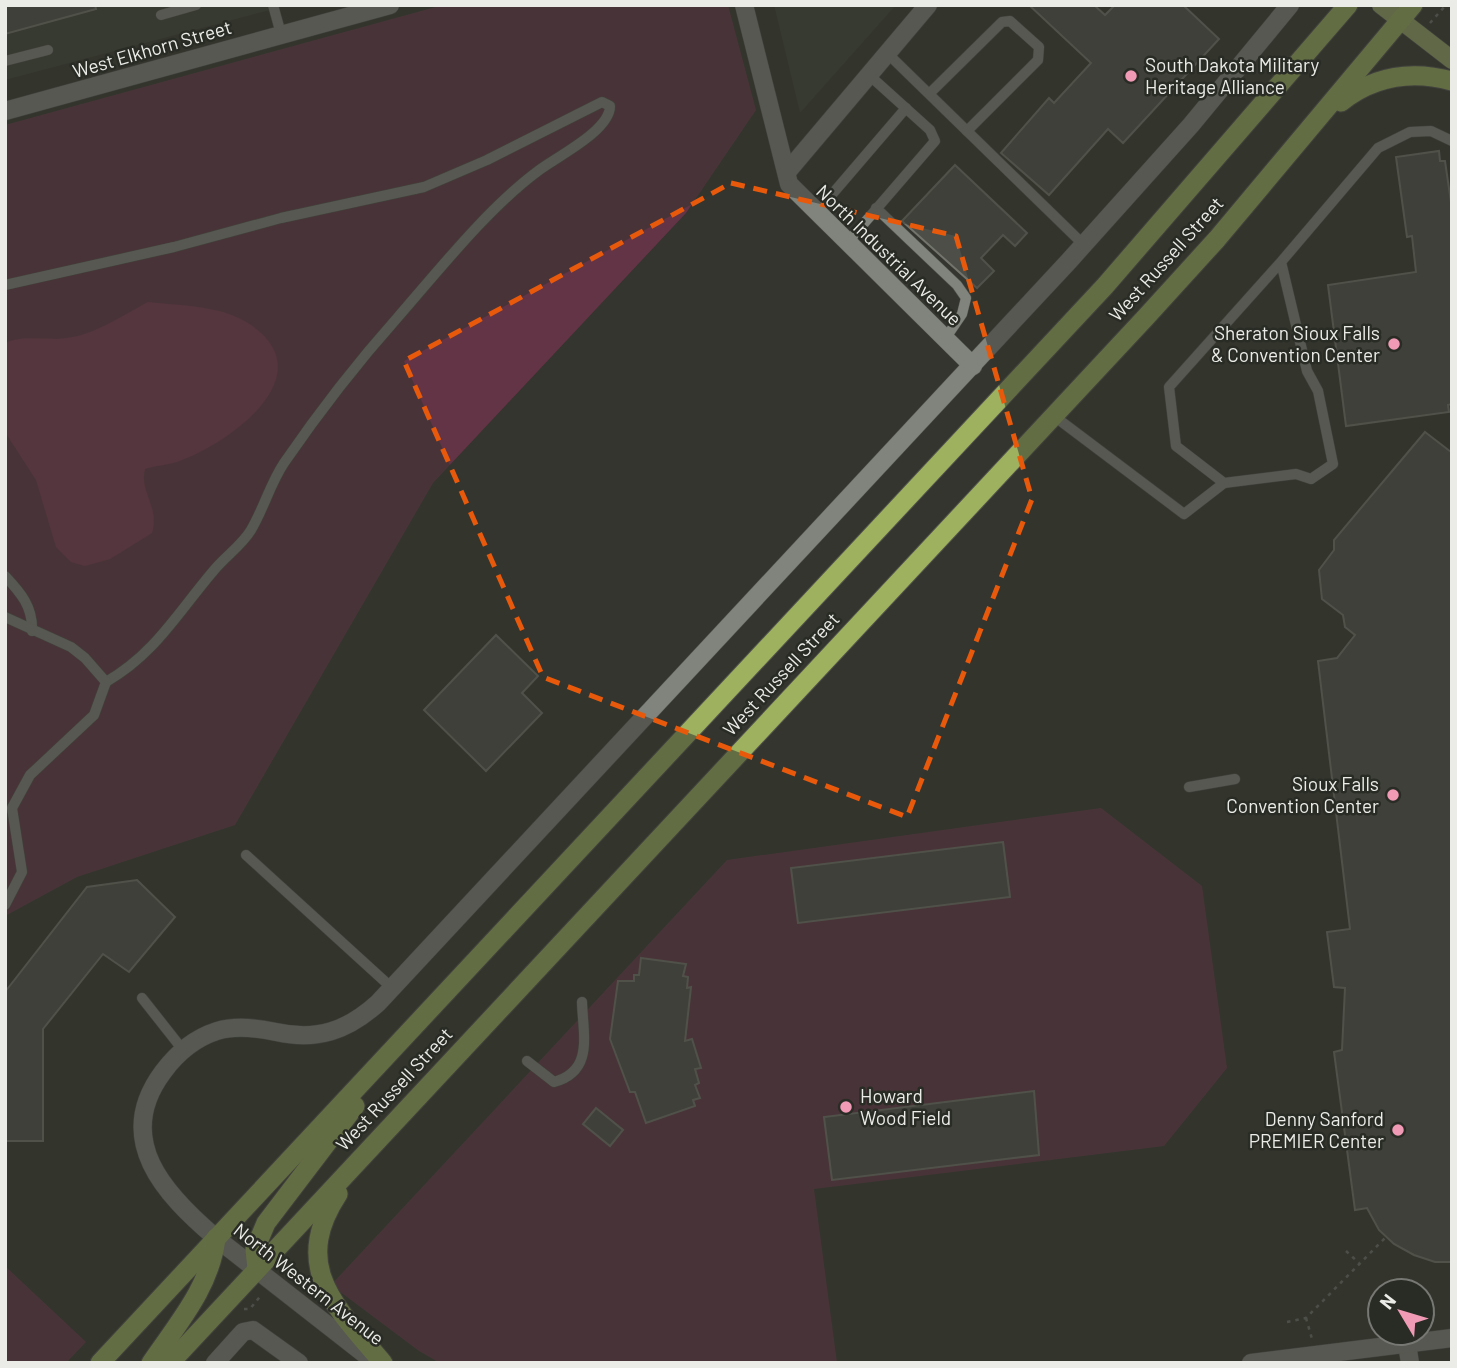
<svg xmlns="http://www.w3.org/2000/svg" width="1457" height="1368" font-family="Barlow,sans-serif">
  <rect width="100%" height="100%" fill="#33352e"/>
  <!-- built -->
  <g fill="#3d4034">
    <path d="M5 5H289L5 80Z"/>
    <path d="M774 5H896L800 113Z"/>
  </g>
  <!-- green -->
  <g fill="#633445">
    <path d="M443 5H728L756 110 686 213 433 483 235 825 77 877 5 916V125Z"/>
    <path d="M1101 808 1202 886 1227 1068 1164 1146 814 1189 837 1363H440L419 1351 331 1285 727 860Z"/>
    <path d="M5 1266 86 1342 66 1363H5Z"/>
  </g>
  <!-- water -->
  <path fill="#7e3752" d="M148 302C182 306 222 305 251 325 324 375 230 442 182 460 171 465 157 465 145 469 139 493 160 506 152 533L110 559 85 566 71 562 56 547 36 480 5 432V343C25 334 46 341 66 338 95 335 123 315 148 302Z"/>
  <!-- building -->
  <g fill="#4c4e47" stroke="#73756d" stroke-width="2">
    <path d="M5 5H95L96 9 5 34Z"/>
    <path d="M1029 5H1094L1105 15 1115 5H1183L1219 39 1123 143 1108 129 1049 195 1001 153 1049 98 1054 103 1091 63Z"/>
    <path d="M1439 151 1440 161H1445L1452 209V404L1448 405 1449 412 1346 426 1328 285 1416 272 1412 236 1407 237 1396 157Z"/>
    <path d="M955 165 1027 233 1015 246 1003 235 981 258 994 271 977 288 902 221Z"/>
    <path d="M1425 432 1451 452 1452 458V1262H1435L1414 1255 1394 1244 1379 1230 1367 1208 1355 1210 1334 1052 1342 1050 1345 988 1334 987 1327 932 1350 929 1318 661 1337 658 1355 635 1345 627 1343 615 1322 599 1319 570 1334 550V540Z"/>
    <path d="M496 635 538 676 522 693 542 713 486 771 424 710Z"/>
    <path d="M1003 842 1010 897 798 923 791 868Z"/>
    <path d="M137 880 175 917 129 972 103 954 43 1029V1141H5V992L87 887Z"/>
    <path d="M641 958 686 964 683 976 688 977 687 988 691 987 685 1041 692 1039 701 1068 695 1069 699 1083 695 1085 700 1098 693 1100 695 1106 646 1123 635 1092H630L610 1039 618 981H634V975H639Z"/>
    <path d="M1034 1091 1039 1155 832 1180 824 1117Z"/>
    <path d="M596 1108 623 1130 610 1146 583 1124Z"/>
  </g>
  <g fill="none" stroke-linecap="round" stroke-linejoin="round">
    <defs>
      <g id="service">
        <path d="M273 5 281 34"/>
        <path d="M161 15 196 5"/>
        <path d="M887 53 1084 245"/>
        <path d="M5 61 48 50"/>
        <path d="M930 93 1002 22 1010 21 1039 47 1038 60 967 131"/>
        <path d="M876 208 957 285 966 298 962 314 945 339"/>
        <path d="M816 213 906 108"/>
        <path d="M847 243 935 141 930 130 869 75"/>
        <path d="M1281 262 1169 387 1176 446 1224 483 1296 474 1311 479 1333 464 1318 391 1307 371 1281 262 1378 148 1410 132 1431 131 1452 141"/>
        <path d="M5 285 174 247 281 218 424 187 487 160 602 102 610 106C610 131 556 157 538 171 488 208 439 270 398 317 357 363 319 412 284 463 270 484 264 508 251 530 242 545 227 555 215 569 178 612 156 653 106 682"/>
        <path d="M1054 416 1184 514 1224 483"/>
        <path d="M5 576C21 593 33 607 32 631"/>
        <path d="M5 617 71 647 85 658 106 682 94 715 30 775 12 808 22 872 5 905"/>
        <path d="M1189 787 1235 779"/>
        <path d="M246 855 392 988"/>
        <path d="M142 998 183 1050"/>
        <path d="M527 1061 554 1082C594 1071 583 1035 582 1002"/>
      </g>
      <g id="minor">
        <path d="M744 5 789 184 973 366"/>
        <path d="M5 111 390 5"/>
        <path d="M787 172 928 5"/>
        <path d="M216 1238C164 1194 113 1139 163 1072 177 1053 195 1038 217 1031 236 1025 257 1028 276 1032 317 1041 347 1031 378 1003L1069 261 1191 125 1290 5"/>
        <path d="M1407 1344 1410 1363"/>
        <path d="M215 1363 243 1332 253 1330 299 1363"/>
      </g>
      <g id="tertiary">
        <path d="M216 1238 376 1363"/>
        <path d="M1251 1363 1452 1338"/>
      </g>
      <path id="primary" d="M1381 5 1452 60"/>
      <g id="trunk">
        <path d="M1341 102C1374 76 1411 70 1452 81"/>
        <path d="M338 1194C290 1267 336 1307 383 1363"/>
        <path d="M257 1269 255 1249 266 1223 355 1106"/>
        <path d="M100 1363 1105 286 1348 5"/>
        <path d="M151 1363C179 1322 210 1287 216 1238"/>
        <path d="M170 1363 1146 317 1217 239 1413 5"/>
      </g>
    </defs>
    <!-- service casing -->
    <use href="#service" stroke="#51524d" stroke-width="11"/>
    <!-- minor casing -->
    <use href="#minor" stroke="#51524d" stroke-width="19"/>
    <!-- tertiary casing -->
    <use href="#tertiary" stroke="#51524d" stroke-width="19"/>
    <!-- primary casing -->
    <use href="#primary" stroke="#51524d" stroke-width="19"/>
    <!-- trunk casing -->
    <use href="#trunk" stroke="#51524d" stroke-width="21"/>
    <!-- path -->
    <g stroke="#6c6e68" stroke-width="2.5" stroke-dasharray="3.5 5" stroke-linecap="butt">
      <path d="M1430 23 1446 5"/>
      <path d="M1346 1251 1359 1263"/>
      <path d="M244 1309H250L262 1294"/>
      <path d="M1306 1318 1312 1339"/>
      <path d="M1287 1322 1306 1318 1387 1236"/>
    </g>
    <!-- service -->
    <use href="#service" stroke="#81847c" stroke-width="10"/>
    <!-- minor -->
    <use href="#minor" stroke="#81847c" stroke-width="18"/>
    <!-- tertiary -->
    <use href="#tertiary" stroke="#81847c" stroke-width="18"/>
    <!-- primary -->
    <use href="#primary" stroke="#97a666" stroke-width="18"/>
    <!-- trunk -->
    <use href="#trunk" stroke="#9eb15f" stroke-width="19"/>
  </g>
  <!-- marked area -->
  <path d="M0 0H1457V1368H0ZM731 183 956 236 1032 499 907 817 543 677 404 361Z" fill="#33352e" fill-opacity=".55" fill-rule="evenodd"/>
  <path fill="none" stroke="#e8590c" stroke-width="5" stroke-dasharray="14 9" stroke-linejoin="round" d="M731 183 956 236 1032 499 907 817 543 677 404 361Z"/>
  <!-- markers -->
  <g fill="#f09ab6" stroke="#292b25" stroke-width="2.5">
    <circle cx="1131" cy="76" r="7"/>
    <circle cx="1394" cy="344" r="7"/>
    <circle cx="1393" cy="795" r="7"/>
    <circle cx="846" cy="1107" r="7"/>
    <circle cx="1398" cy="1130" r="7"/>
  </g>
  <g text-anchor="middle" stroke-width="5" stroke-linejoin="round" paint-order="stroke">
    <!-- street labels -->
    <g font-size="19" fill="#ebece8" stroke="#292b25">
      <text transform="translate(152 49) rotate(-16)" y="7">West Elkhorn Street</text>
      <text transform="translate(889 255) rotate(44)" y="7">North Industrial Avenue</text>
      <text transform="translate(1166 259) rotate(-48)" y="7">West Russell Street</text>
      <text transform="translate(781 674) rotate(-47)" y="7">West Russell Street</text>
      <text transform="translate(394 1089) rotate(-47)" y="7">West Russell Street</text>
      <text transform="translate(309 1284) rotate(38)" y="7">North Western Avenue</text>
    </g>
    <!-- poi labels -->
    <g font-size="19" fill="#ebece8" stroke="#292b25" text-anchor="end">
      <text x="1145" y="72" text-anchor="start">South Dakota Military<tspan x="1145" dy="22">Heritage Alliance</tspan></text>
      <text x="1380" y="340">Sheraton Sioux Falls<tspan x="1380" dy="22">&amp; Convention Center</tspan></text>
      <text x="1379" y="791">Sioux Falls<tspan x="1379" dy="22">Convention Center</tspan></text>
      <text x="860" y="1103" text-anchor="start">Howard<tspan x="860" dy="22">Wood Field</tspan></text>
      <text x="1384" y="1126">Denny Sanford<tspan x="1384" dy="22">PREMIER Center</tspan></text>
    </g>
  </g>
  <!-- border -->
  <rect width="1457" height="1368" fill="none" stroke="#ebece8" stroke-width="14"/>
  <!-- north arrow -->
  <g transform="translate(1401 1312) rotate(308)"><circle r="33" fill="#292b25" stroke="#777873" stroke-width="2"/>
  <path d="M0-5L12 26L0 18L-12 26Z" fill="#f09ab6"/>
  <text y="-10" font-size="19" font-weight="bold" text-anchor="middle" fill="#ebece8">N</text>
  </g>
</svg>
